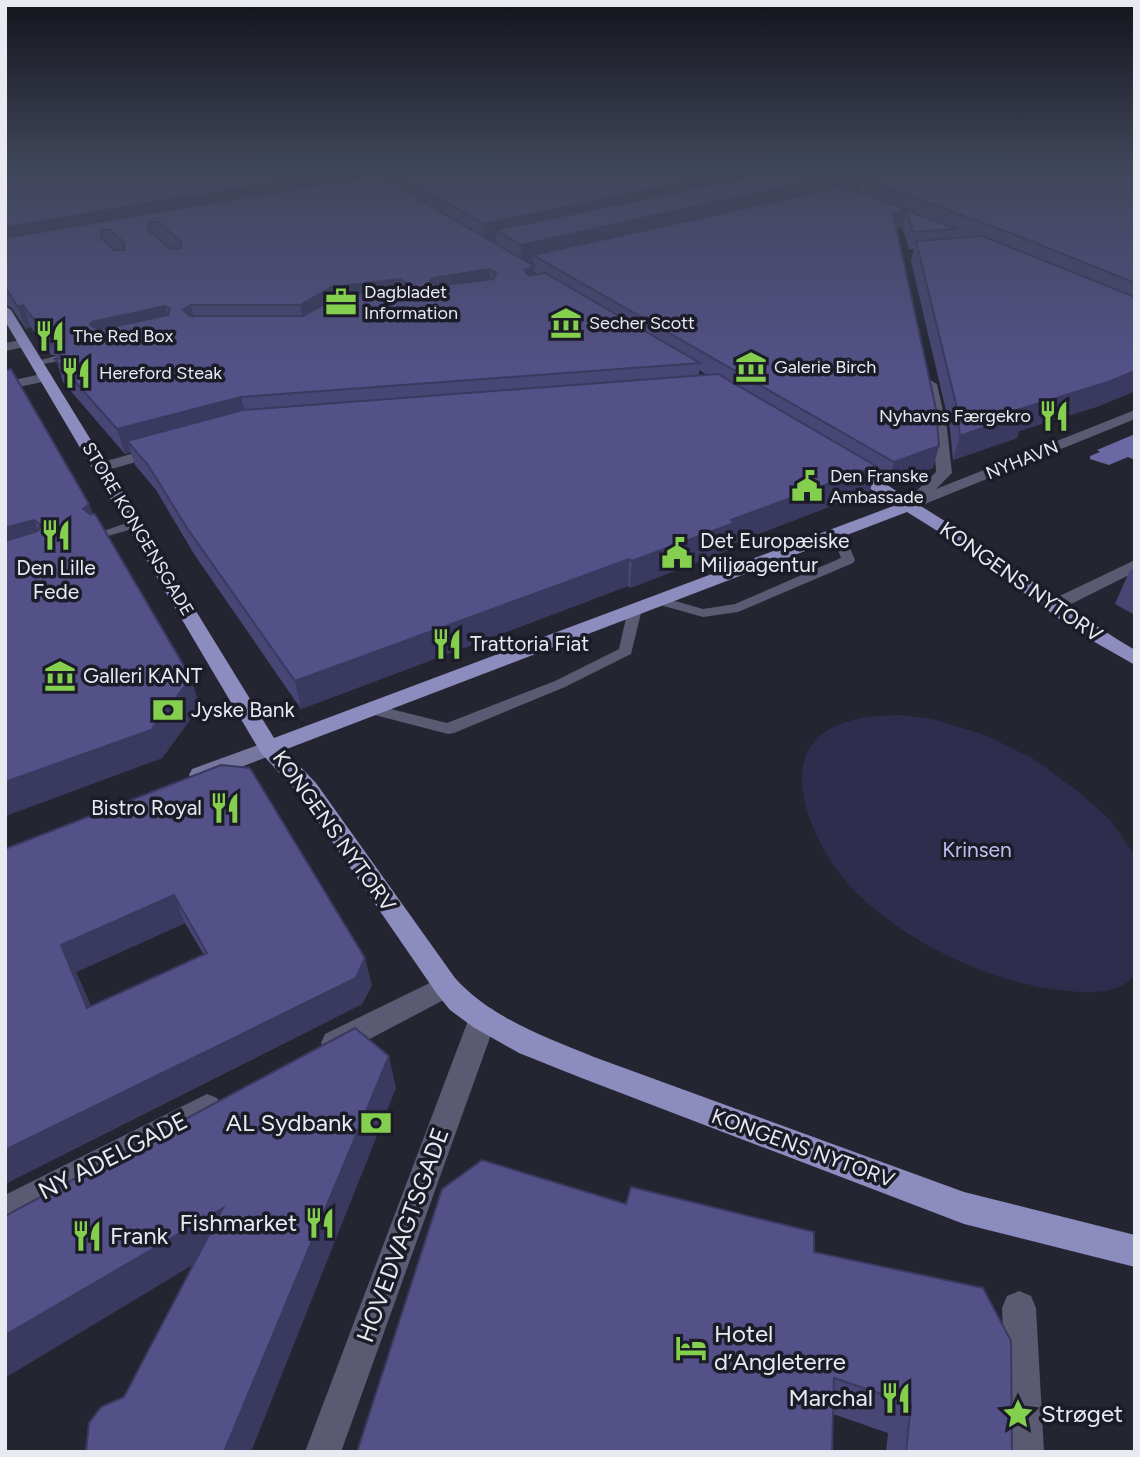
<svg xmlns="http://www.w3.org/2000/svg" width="1140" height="1457" font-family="Figtree,sans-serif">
  <rect width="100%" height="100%" fill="#252532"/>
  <!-- green -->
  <path fill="#2e2d4d" d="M899 715 933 719 985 735 1032 758 1080 793 1110 820 1135 856V976C1115 996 1085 993 1060 990 987 982 899 939 849 885 821 854 781 779 815 741 836 718 871 716 899 715Z"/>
  <!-- water -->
  <path fill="#6b69a3" d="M1135 434V460L1128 457 1109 465 1090 459V456L1100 452 1097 450Z"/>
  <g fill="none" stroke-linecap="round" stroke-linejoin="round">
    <!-- lane -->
    <g fill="#5a5a73" fill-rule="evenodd">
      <path d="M56 356 61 359 59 361 38 365 33 362Z"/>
      <path d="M135 520 141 524 139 527 101 538 95 534Z"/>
      <path d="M837 528 843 532 855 560 853 563 738 612 703 617 653 603 651 600 658 596 703 609 735 604 841 558 831 532Z"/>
      <path d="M635 605 642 609 631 654 565 687 454 733 448 734 371 714 363 709 371 704 447 723 555 681 619 649 628 609Z"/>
    </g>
    <!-- street -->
    <g fill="#5a5a73" fill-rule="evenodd">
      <path d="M26 339 32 343 30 346 5 351V343Z"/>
      <path d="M46 373 51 374V380L5 390V382Z"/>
      <path d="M930 380 937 384 947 429 952 473 936 489 1135 410V419L910 510 902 505 936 472 933 429 923 384Z"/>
      <path d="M159 446 167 451 164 454 101 472 93 467 96 464Z"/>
      <path d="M1135 560V572L1059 610H1047L1044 606 1047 602Z"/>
      <path d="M446 975 455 978 459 986 455 994 345 1052 335 1056 325 1052 321 1043 325 1034Z"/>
      <path d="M483 1006 493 1009 497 1018 341 1452H305L469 1018 473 1009Z"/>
      <path d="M207 1094 217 1098 222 1108 217 1118 5 1228V1195Z"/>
      <path d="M1019 1291 1031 1296 1036 1308 1044 1452H1008L1002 1308 1007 1296Z"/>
    </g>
    <!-- secondary -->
    <path fill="#76769e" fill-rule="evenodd" d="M269 741 277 743 280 748 277 753 200 783 192 781 189 775 192 769Z"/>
    <!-- primary -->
    <path fill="#8c8cbf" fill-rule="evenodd" d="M5 306 11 310 274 738 896 505 842 471 839 468 847 463C868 469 889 487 907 498 986 543 1056 603 1135 650V665L1077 632 960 545 907 512 284 750 316 783 455 978C491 1018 545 1037 594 1057L964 1192 1135 1235V1267L964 1224 579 1077 519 1053 473 1027 450 1010 437 994 300 795 261 753 5 321Z"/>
  </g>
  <!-- wall -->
  <g fill="#474675" fill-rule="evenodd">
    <path d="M5 168H1135V391L1099 406 1019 431 1017 438 953 460 950 428 911 261 914 249H909L902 227 896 228 933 468 889 483 874 474 870 491 732 544 731 549 630 588 628 586 301 709 194 554 156 490 135 465 131 452 125 454 63 382 55 355H51L31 327 26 329 12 308 5 304ZM365 172 372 176 365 177ZM861 187 860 193 848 190ZM533 262 534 272 537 274 534 275 529 263ZM699 370 707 375 699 376Z"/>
    <path d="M5 370 89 504 93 514 200 706 162 758 5 816Z"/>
    <path d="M1135 568V615L1115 604 1130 570Z"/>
    <path d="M221 765 372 985 362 1004 5 1184V849ZM185 923 204 955 91 1006 76 972Z"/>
    <path d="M626 1204 814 1252 1012 1452H886L888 1433 833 1414Z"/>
  </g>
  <!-- shaded-wall -->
  <g fill="#3a395f">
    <path d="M364 168 366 185 148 222 153 242 148 230H101L107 250 5 248V227Z"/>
    <path d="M753 168H834L496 230V241L485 243 484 224Z"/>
    <path d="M870 168H945L863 179 861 187 543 260 533 255V262L522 265 521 245Z"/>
    <path d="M906 210 902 227 890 230 893 213Z"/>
    <path d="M534 266V287L524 270Z"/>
    <path d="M490 269 491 290 435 299 430 281 433 278Z"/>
    <path d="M400 279 403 300 304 327 300 305 332 287Z"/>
    <path d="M23 305 31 327 26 329 18 307Z"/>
    <path d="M191 305 196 327 183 310Z"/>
    <path d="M165 306 171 328 99 344 90 325 92 322Z"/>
    <path d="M1135 371V391L1099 406 1019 431 1017 438 953 460 960 436 1017 410Z"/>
    <path d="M241 397 247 421 127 441 131 452 125 454 117 429Z"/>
    <path d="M939 446 933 468 889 483 894 462Z"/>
    <path d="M876 466 870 491 732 544 731 549 630 588 632 561 731 520Z"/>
    <path d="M89 504 99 530 83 509Z"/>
    <path d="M34 520 44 546 5 558V528Z"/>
    <path d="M629 559 628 586 301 709 295 681Z"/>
    <path d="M191 678 200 706 162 758 5 816V782Z"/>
    <path d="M174 895 185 923 76 972 102 1034 87 1008 61 945Z"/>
    <path d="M365 958 372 985 362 1004 5 1184V1150Z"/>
    <path d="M389 1056 396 1088 251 1452H224Z"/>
    <path d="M223 1208 239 1237 5 1378V1335Z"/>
  </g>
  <!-- building -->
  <g fill="#535188" stroke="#3a395f" stroke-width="2" fill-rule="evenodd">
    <path d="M5 168H361L5 227Z"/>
    <path d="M386 168H753L484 224Z"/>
    <path d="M793 168H870L521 245 496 230Z"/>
    <path d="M912 168H1135V283L1021 237 863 179Z"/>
    <path d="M378 175 534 266 524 270 529 276 545 273 700 363 241 397 117 429 55 359 62 358 50 341 55 338V334L43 332 23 305 18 307 5 287V238ZM148 222H158L181 241V248L171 249 148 230ZM101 230H111L124 243V250H114L101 238ZM490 269 496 273 493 279 438 286 430 281 433 278ZM400 279 407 284 404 289 339 296 303 316H190L183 310 191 305H300L332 287ZM165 306 170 309 168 315 99 330 90 325 92 322Z"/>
    <path d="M837 188 856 191 957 229 913 232 906 210 893 213 936 409 939 446 894 462 533 255Z"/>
    <path d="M982 236 1135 297V371L1108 382 1017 410 1024 413 960 436 956 404 916 241Z"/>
    <path d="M11 369 89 504 83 509 90 514H95L191 678 151 730 5 782V541L38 531 41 525 34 520 5 528V370Z"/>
    <path d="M718 374 876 466 731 520 734 523 632 561 629 559 295 681 187 528 148 465 127 441 243 410Z"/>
    <path d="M221 765 250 768 365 958 356 978 5 1150V849ZM174 895 207 953 87 1008 61 945Z"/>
    <path d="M355 1028 389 1056 224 1452H86L89 1423 101 1407 124 1397 223 1208 5 1335V1216Z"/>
    <path d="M482 1160 626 1204 631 1187 814 1232V1252L983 1288 1011 1341 1012 1452H906L911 1404 834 1378 832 1452H357L442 1189Z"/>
  </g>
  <!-- sky -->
  <linearGradient id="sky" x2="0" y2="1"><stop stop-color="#14141c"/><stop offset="0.45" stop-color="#40465a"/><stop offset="1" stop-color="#40465a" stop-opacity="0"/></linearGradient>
  <rect width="1140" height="372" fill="url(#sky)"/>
  <!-- icons -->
  <defs>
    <symbol id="office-bare" viewBox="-9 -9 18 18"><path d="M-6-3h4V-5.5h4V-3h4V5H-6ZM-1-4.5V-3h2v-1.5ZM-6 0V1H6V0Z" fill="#84cf4d" stroke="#1c1c28" stroke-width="2.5" paint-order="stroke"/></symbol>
    <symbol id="museum-bare" viewBox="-9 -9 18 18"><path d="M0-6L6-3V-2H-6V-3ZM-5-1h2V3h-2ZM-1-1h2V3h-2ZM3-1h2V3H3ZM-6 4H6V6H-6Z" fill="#84cf4d" stroke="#1c1c28" stroke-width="2.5" paint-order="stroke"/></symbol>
    <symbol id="restaurant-bare" viewBox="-9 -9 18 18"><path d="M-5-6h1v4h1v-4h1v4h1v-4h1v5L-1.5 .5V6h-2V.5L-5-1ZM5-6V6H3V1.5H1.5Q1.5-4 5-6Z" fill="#84cf4d" stroke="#1c1c28" stroke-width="2.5" paint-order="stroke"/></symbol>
    <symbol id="civic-bare" viewBox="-9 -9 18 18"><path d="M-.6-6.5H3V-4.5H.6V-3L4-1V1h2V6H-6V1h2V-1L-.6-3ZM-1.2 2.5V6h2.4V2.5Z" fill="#84cf4d" stroke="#1c1c28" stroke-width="2.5" paint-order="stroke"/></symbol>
    <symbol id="bank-bare" viewBox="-9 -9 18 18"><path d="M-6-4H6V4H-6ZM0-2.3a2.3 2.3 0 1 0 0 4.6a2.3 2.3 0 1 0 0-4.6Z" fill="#84cf4d" stroke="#1c1c28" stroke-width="2.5" paint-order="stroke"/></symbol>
    <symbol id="hotel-bare" viewBox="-9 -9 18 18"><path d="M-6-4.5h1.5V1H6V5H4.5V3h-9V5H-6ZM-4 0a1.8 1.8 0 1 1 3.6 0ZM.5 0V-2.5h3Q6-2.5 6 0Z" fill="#84cf4d" stroke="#1c1c28" stroke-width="2.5" paint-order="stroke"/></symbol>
    <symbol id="sight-bare" viewBox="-9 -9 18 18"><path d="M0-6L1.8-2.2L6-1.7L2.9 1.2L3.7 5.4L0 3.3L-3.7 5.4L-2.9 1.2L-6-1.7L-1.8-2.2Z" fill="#84cf4d" stroke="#1c1c28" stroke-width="2.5" paint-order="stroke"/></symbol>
  </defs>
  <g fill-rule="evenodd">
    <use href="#office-bare" x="319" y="280" width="44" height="44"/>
    <use href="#museum-bare" x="544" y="301" width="44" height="44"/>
    <use href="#restaurant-bare" x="28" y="314" width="44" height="44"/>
    <use href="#museum-bare" x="729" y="345" width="44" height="44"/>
    <use href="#restaurant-bare" x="54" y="351" width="44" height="44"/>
    <use href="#restaurant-bare" x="1032" y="394" width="44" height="44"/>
    <use href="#civic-bare" x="785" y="464" width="44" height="44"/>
    <use href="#restaurant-bare" x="34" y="513" width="44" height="44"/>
    <use href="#civic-bare" x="655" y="531" width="44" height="44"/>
    <use href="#restaurant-bare" x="425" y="622" width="44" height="44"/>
    <use href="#museum-bare" x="38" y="654" width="44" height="44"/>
    <use href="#bank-bare" x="146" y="688" width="44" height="44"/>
    <use href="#restaurant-bare" x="203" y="786" width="44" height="44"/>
    <use href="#bank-bare" x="354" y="1101" width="44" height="44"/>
    <use href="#restaurant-bare" x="298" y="1201" width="44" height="44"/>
    <use href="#restaurant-bare" x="65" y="1214" width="44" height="44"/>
    <use href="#hotel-bare" x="669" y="1326" width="44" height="44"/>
    <use href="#restaurant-bare" x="874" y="1376" width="44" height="44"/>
    <use href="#sight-bare" x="996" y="1392" width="44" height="44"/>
  </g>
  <g text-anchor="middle" stroke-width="7" stroke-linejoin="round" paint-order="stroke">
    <!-- far-poi labels -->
    <g font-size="18" fill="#e9e9f2" stroke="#1c1c28" text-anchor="start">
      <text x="364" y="298">Dagbladet<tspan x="364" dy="21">Information</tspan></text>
      <text x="589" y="329">Secher Scott</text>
      <text x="73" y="342">The Red Box</text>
      <text x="774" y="373">Galerie Birch</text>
      <text x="99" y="379">Hereford Steak</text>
      <text x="1031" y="422" text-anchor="end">Nyhavns Færgekro</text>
      <text x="830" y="482">Den Franske<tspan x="830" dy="21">Ambassade</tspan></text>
    </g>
    <!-- far-street labels -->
    <g font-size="18" fill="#e9e9f2" stroke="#1c1c28">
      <text transform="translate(1022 460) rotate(-22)" y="6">NYHAVN</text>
      <text transform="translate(138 529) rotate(59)" y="6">STORE KONGENSGADE</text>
    </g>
    <!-- poi labels -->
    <g font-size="21" fill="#e9e9f2" stroke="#1c1c28" text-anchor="start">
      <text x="700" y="548">Det Europæiske<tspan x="700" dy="24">Miljøagentur</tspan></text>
      <text x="56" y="575" text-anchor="middle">Den Lille<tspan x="56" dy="24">Fede</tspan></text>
      <text x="470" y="651">Trattoria Fiat</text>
      <text x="83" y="683">Galleri KANT</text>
      <text x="191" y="717">Jyske Bank</text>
      <text x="202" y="815" text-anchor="end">Bistro Royal</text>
    </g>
    <!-- street labels -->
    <g font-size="21" fill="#e9e9f2" stroke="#1c1c28">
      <text transform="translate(1021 582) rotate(35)" y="7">KONGENS NYTORV</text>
      <text transform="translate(334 831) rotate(54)" y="7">KONGENS NYTORV</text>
      <text transform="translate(803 1148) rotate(20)" y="7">KONGENS NYTORV</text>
    </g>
    <!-- park labels -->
    <g font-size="21" fill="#bfc0f2" stroke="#1c1c28">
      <text x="977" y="857">Krinsen</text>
    </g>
    <!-- near-poi labels -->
    <g font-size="24" fill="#e9e9f2" stroke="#1c1c28" text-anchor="end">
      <text x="353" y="1131">AL Sydbank</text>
      <text x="297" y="1231">Fishmarket</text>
      <text x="110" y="1244" text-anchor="start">Frank</text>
      <text x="714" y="1342" text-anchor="start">Hotel<tspan x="714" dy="28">d’Angleterre</tspan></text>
      <text x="873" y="1406">Marchal</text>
      <text x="1041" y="1422" text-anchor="start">Strøget</text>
    </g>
    <!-- near-street labels -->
    <g font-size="24" fill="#e9e9f2" stroke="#1c1c28">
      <text transform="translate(113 1156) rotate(-27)" y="8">NY ADELGADE</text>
      <text transform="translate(403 1235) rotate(-70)" y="8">HOVEDVAGTSGADE</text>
    </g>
  </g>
  <!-- border -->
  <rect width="1140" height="1457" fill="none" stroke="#e9e9f2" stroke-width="14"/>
</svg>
